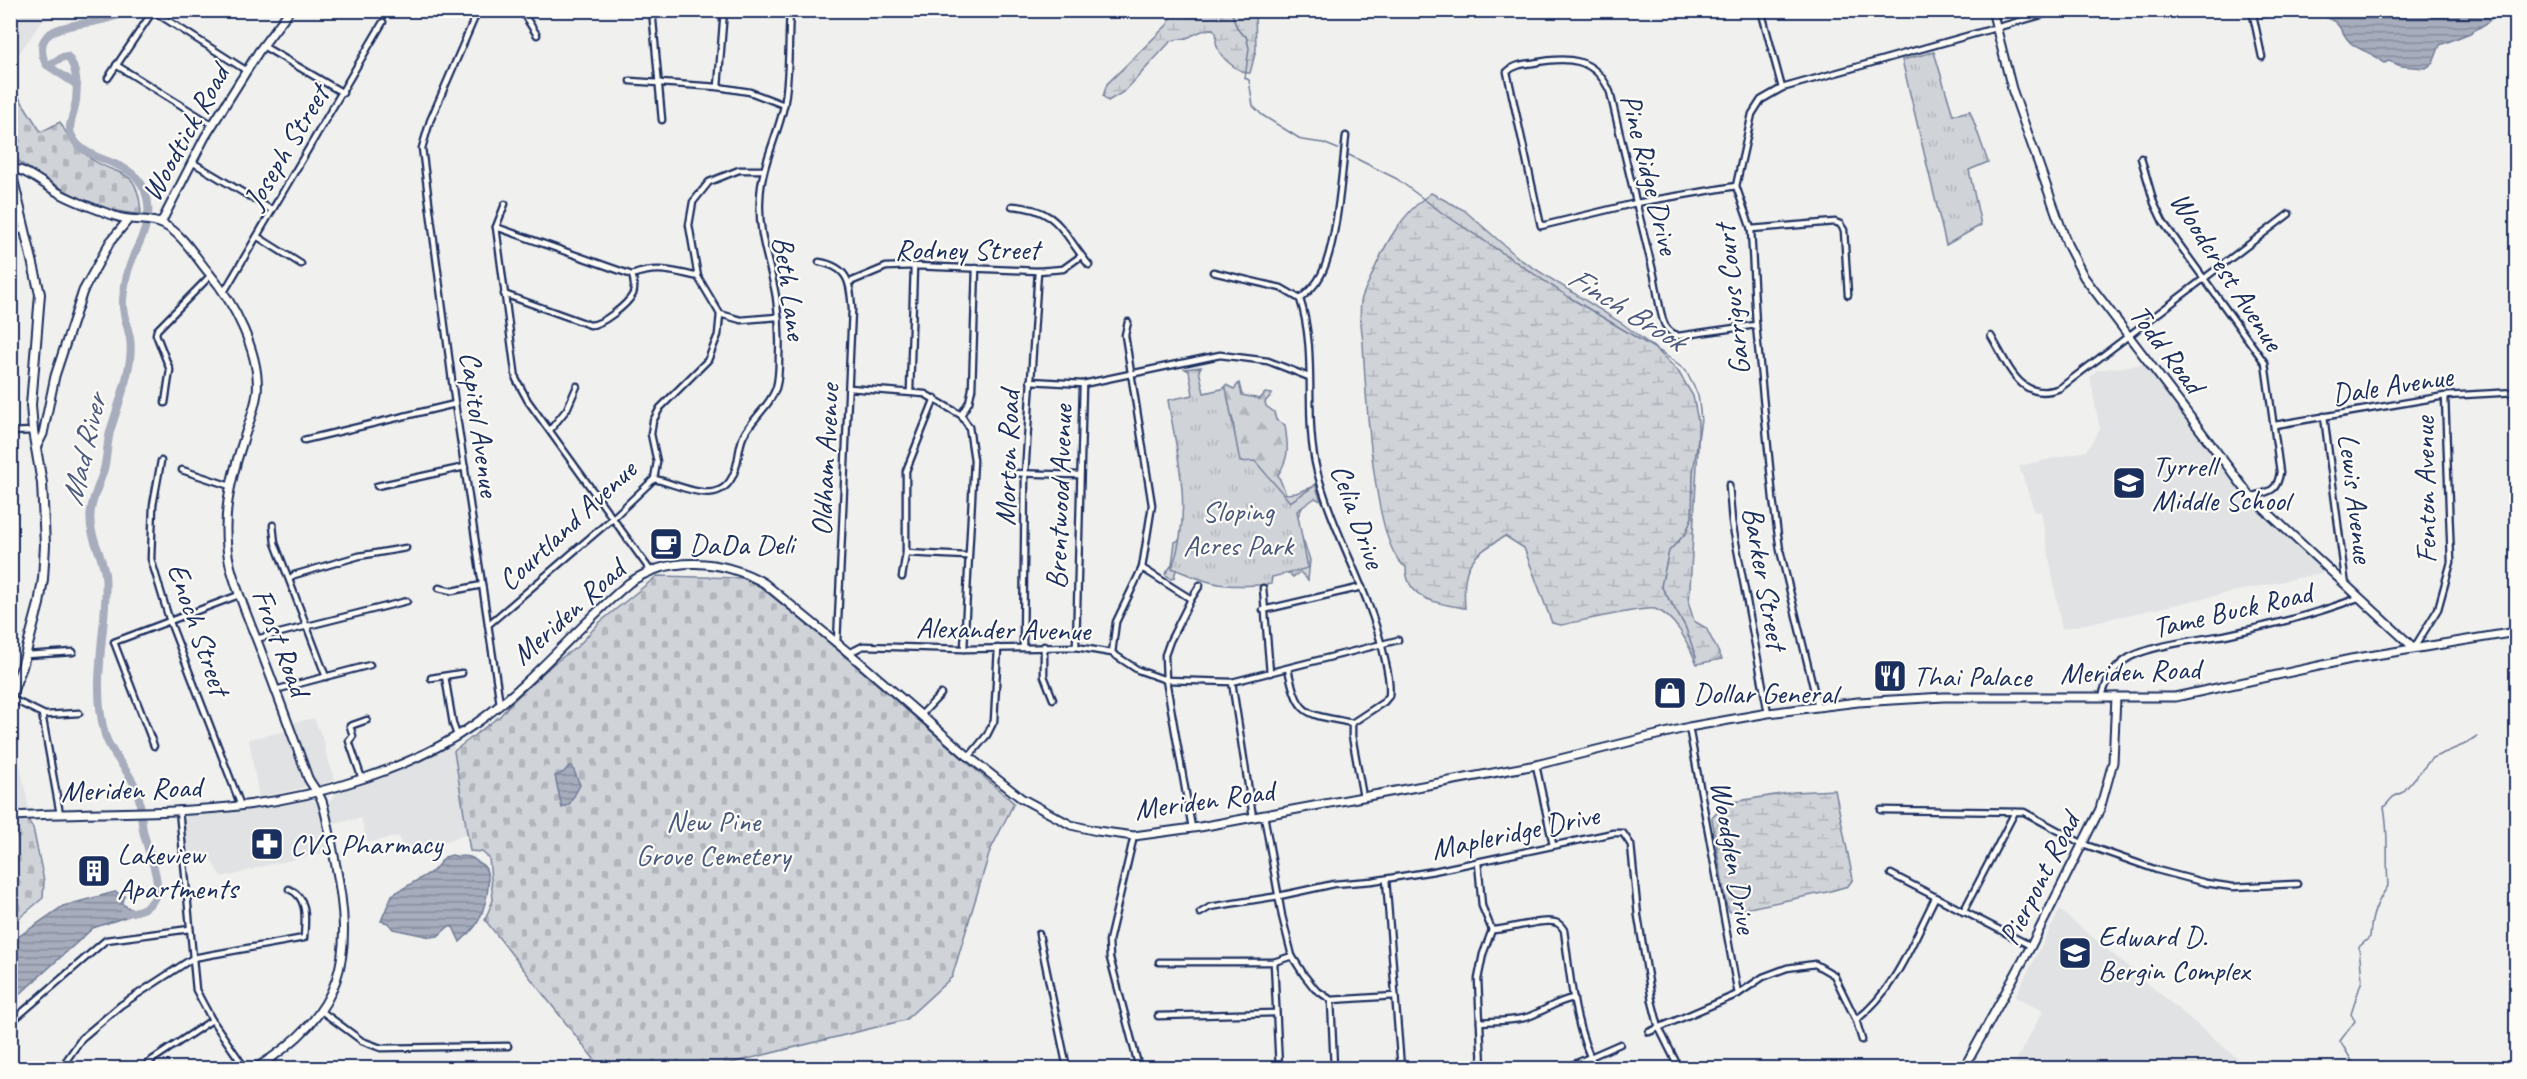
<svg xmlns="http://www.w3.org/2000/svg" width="2527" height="1079" font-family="Caveat,sans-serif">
  <defs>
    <pattern id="forest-firs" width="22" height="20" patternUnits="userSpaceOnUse" patternTransform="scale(1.5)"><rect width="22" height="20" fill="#d0d3d8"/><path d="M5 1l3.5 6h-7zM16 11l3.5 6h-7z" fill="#b2b5bc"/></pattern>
    <pattern id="wetland-marsh" width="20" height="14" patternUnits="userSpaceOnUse" patternTransform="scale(1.5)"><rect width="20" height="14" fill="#d0d3d8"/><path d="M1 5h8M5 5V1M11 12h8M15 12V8" fill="none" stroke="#b2b5bc"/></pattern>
    <pattern id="cemetery-stones" width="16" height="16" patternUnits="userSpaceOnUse" patternTransform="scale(1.5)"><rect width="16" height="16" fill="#d0d3d8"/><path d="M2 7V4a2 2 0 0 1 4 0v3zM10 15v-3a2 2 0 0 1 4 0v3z" fill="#b2b5bc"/></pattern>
    <pattern id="park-tufts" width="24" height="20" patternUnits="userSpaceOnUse" patternTransform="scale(1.5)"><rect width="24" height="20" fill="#d0d3d8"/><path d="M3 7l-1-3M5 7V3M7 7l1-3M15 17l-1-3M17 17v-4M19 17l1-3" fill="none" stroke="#b2b5bc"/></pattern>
    <pattern id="water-rules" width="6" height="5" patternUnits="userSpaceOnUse" patternTransform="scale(1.5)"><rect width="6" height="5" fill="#a7adbd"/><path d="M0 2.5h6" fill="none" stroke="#878d9d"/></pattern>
  </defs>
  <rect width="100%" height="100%" fill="#f0f0ee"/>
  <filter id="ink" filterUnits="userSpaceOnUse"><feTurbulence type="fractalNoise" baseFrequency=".0167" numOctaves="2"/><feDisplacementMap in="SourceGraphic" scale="12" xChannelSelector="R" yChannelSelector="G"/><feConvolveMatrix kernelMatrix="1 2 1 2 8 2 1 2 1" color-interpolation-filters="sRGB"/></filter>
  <g filter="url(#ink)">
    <!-- built -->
    <g fill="#e0e2e3">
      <path d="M11 10H83V11L42 21 11 65Z"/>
      <path d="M2145 364 2246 499 2325 572 2062 629 2041 511 2035 512 2019 466 2086 451 2100 429 2090 377 2097 370Z"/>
      <path d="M314 718 325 744V750L335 780 318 785 313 781 292 723Z"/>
      <path d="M11 721 19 759 29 810H11Z"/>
      <path d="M286 731 305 782V787L259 798 249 739Z"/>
      <path d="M453 743 467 834 440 843 430 851 410 857 403 849 399 836 370 842 367 840 361 818 333 823 329 802 339 790 375 780 421 761Z"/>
      <path d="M305 799 315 801 318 805 328 852 259 867 235 875 221 876 211 860 186 861 183 823 187 814 242 810Z"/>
      <path d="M2060 910 2249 1068H2250H2012L2043 1011 2015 997Z"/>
    </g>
    <!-- forest -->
    <path fill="url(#forest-firs)" stroke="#76819b" stroke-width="1.5" d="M1239 383 1242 395 1260 399 1265 393 1272 394 1265 402 1266 406 1274 412 1276 420 1285 425C1288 447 1290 456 1278 475L1286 494 1296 493 1318 485 1320 494 1304 504 1295 522 1297 534 1304 542 1310 560 1308 580 1300 572 1293 577 1286 571 1177 566 1174 578 1171 579 1165 574 1172 565 1175 542 1183 538 1237 457 1233 421 1223 388 1226 385 1234 389Z"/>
    <!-- wetland -->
    <g fill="url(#wetland-marsh)" stroke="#76819b" stroke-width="1.5">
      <path d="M1176 11H1255L1256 50 1250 73H1245C1233 67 1218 57 1216 42 1216 35 1218 34 1213 29 1202 29 1199 33 1189 37 1183 40 1176 38 1170 42L1125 91 1108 101 1103 96 1107 84 1168 24 1170 18Z"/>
      <path d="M1431 193 1464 210 1521 260 1623 324 1656 349 1678 371 1693 396 1698 421V448L1689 605 1694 621 1706 628 1722 659 1697 664C1688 644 1677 617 1655 609 1644 606 1577 622 1561 625L1552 623 1524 548 1505 536C1469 558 1462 564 1465 608 1439 604 1406 600 1406 567 1373 550 1365 382 1363 343 1362 330 1359 315 1361 302 1362 294 1368 284 1371 277 1385 244 1401 214 1431 193Z"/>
      <path d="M1835 790 1853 879 1848 886 1827 892 1730 912 1726 904 1712 818 1726 803 1794 792Z"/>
    </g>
    <!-- cemetery -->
    <g fill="url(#cemetery-stones)" stroke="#76819b" stroke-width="1.5">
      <path d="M10 83 41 132 60 122C67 136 77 148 90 158 119 179 138 164 141 214 93 212 52 184 13 158L10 154Z"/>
      <path d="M657 576 743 578 759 586 826 640 1014 803 990 851 952 977 905 1020 711 1068H601L485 920 493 900 489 858 482 852 470 851 454 751 501 715 510 704 553 664 578 646 600 622Z"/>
      <path d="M25 819 28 820 33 828 44 881 43 898 11 925V820Z"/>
    </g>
    <!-- park -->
    <g fill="url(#park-tufts)" stroke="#76819b" stroke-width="1.5">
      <path d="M1934 52 1953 115 1970 111 1988 162 1969 170 1981 225 1946 245 1902 60Z"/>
      <path d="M1201 367 1199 370 1204 393 1226 388 1240 462 1255 461 1290 502 1313 487 1315 484 1321 501 1315 498 1297 511 1308 568 1272 577 1271 584C1225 588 1214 586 1172 568 1193 511 1178 458 1168 400L1193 395 1189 371 1185 369Z"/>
    </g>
    <!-- water -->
    <g fill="url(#water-rules)" stroke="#6f7b97" stroke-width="1.5">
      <path d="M2286 10H2496V13L2487 23 2470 33 2440 45 2433 63 2426 68 2401 66 2389 61 2384 63C2374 53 2363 52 2352 44 2344 38 2342 28 2335 22 2316 7 2284 17 2262 18L2258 15Z"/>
      <path d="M569 766H572L580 785 569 805 562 808 555 776 564 772Z"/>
      <path d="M452 855C458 858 464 855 470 857 474 858 477 862 481 864 496 873 484 914 476 925 472 931 465 937 460 942L453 927H448L438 936 431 937 393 929 388 923 381 921 392 895 433 871 445 857Z"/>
      <path d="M115 892 125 896 122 904 136 912 135 914 93 928 11 1002V942L63 906Z"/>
    </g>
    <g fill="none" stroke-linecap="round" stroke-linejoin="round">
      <!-- stream -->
      <g stroke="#6f7b97" stroke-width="1.5">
        <path d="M1231 10C1234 19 1236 33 1246 36L1249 48 1245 78 1249 80 1253 106 1262 115 1302 140 1323 143 1338 149"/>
        <path d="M1349 155 1397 179 1441 212 1567 296 1664 354 1686 371 1698 395 1701 419 1693 473 1692 517 1686 533 1669 551 1661 586 1685 626 1696 657"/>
        <path d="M2352 1068V1061L2340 1041 2355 1021 2351 1014 2362 980 2359 947 2370 937C2371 916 2376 904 2388 886 2386 859 2389 833 2384 807L2393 797 2403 792 2432 758 2463 745 2477 736"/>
      </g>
      <!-- river -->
      <g stroke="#a7adbd" stroke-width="8">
        <path d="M47 65 77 85"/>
        <path d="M125 913C138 912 152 908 156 894 161 878 146 847 143 830 140 814 142 799 134 784 125 766 111 754 105 735 99 713 98 686 100 664 101 634 108 605 105 574 102 552 87 534 91 510 93 496 100 483 104 469 107 457 107 444 110 432 117 408 127 384 130 359 133 335 126 329 123 308 122 297 125 285 127 275 133 248 154 227 147 198 138 155 84 167 71 134 68 126 72 119 74 111 78 95 79 69 67 56 59 57 55 63 47 65 43 60 42 54 42 48 43 25 80 25 97 21 107 19 119 16 128 10"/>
      </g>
      <defs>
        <g id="street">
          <path d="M478 10 430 121 422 148 455 404 500 704"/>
          <path d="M521 10 537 35"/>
          <path d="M652 10 662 120"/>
          <path d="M1761 10 1782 88"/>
          <path d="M2252 10 2262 57"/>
          <path d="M153 11 247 71"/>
          <path d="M263 46 343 93"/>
          <path d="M116 65 213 125"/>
          <path d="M108 78 153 11"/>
          <path d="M630 81 718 87 750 92 784 105"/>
          <path d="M718 87 724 10"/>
          <path d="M2141 158 2154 203 2163 222 2265 363 2280 472C2277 493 2269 491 2251 497"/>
          <path d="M192 162 272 210"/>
          <path d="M1736 186 1636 203 1541 226 1507 72C1514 65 1523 64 1533 63 1567 56 1595 57 1610 92 1624 152 1638 211 1653 271 1657 287 1658 304 1663 320 1665 328 1671 333 1678 336L1756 325"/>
          <path d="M505 204 496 227 516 379 528 401 650 570"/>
          <path d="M1012 206C1060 209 1062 233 1089 265"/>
          <path d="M496 227 632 275C656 266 674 271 698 277"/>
          <path d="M1751 229 1835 222 1840 224 1844 230 1848 295"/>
          <path d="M10 231 26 230"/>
          <path d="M258 237 301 264"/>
          <path d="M819 262C849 267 850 283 852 309L837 643"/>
          <path d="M1213 272 1281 288 1300 299C1318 354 1303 416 1317 471 1333 533 1368 588 1383 651 1386 665 1391 681 1389 696L1384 702 1352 723C1305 713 1299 718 1288 669"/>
          <path d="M850 282 886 267 914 266 1038 271 1063 269 1081 256"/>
          <path d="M224 292 383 22"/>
          <path d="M504 294 590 325C602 325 627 305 633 294 635 289 634 280 632 275"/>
          <path d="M1300 299C1309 291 1316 285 1321 275 1337 245 1342 172 1346 136"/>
          <path d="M720 314 741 320 778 317"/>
          <path d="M1991 336C2008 364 2020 404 2060 388L2289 214"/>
          <path d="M1030 381 1083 384 1220 355 1268 361 1309 377"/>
          <path d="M849 388 925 394 961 415 969 427 974 460 964 649"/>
          <path d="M910 391 914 266"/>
          <path d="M165 403 170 370 156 334 157 330 211 275"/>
          <path d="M961 415 969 402 972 389 976 268"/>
          <path d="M2324 416 2346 586"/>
          <path d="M2275 425 2445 396 2516 392"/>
          <path d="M550 430 567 409 577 386"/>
          <path d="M10 432 33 431"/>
          <path d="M304 440 455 404"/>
          <path d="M161 461 153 505 151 559 170 622 241 806"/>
          <path d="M182 470 230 486"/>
          <path d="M1006 473 1079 475"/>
          <path d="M654 479C680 484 720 510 734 473 739 462 738 449 743 437 751 419 769 408 776 388 779 378 779 367 779 357 780 337 779 317 776 297 770 261 758 238 760 199 761 166 777 138 784 106 790 76 788 42 790 10"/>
          <path d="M1729 485 1732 522 1768 713"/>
          <path d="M377 486 465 467"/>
          <path d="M273 525 275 543 326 677"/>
          <path d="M906 553 967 556"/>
          <path d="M1142 568 1191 599"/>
          <path d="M902 577 906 553V471L935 398"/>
          <path d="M290 579 294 575 359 556 406 548"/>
          <path d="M439 588 452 591 482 585"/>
          <path d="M1263 588 1270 673"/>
          <path d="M1263 610 1362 587"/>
          <path d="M488 625 613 518 654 479 657 462 651 434 653 421 660 408 708 360 718 335 720 314 698 277 689 225 693 202 709 182 739 170H763"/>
          <path d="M256 639 407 601"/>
          <path d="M1023 646 1025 474 1038 271"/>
          <path d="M1044 646V676L1053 699"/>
          <path d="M1076 647 1083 384"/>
          <path d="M2414 648 2438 609 2451 562 2445 396"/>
          <path d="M849 653 863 646 964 649 1076 647 1112 653 1138 670 1166 680 1232 682 1398 640"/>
          <path d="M1112 653 1116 622 1142 568 1152 505 1125 335 1128 322"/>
          <path d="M26 655 73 652"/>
          <path d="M445 676 453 724 457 735"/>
          <path d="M431 678 462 673"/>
          <path d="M1232 682 1253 817"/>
          <path d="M275 690 370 665"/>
          <path d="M2102 697C2106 680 2114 666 2130 657 2151 646 2200 639 2225 635 2271 625 2313 615 2358 598"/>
          <path d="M10 698 45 715 79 713"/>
          <path d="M1818 707 1780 550 1773 499 1756 325 1751 229 1736 186 1752 114 1761 100 1782 88 2059 10"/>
          <path d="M42 714 60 814"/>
          <path d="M921 715 941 694"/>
          <path d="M1352 723V736L1363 797"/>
          <path d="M1689 727 1738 994"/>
          <path d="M154 746 114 642 239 595"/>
          <path d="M969 757 987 735 994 721 998 648"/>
          <path d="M1536 765 1553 845"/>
          <path d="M362 779 349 741 353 736 350 726 367 720"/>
          <path d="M179 810 196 990 212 1020 245 1068"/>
          <path d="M1881 810 2024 812 2083 844 2157 870 2206 883 2233 887 2297 884"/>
          <path d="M1264 815 1282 916 1292 956 1304 975 1315 989 1331 1000 1334 1068"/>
          <path d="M1192 828 1166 680 1165 655 1170 641 1191 599 1200 585"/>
          <path d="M1134 836 1109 941 1110 958 1139 1068"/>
          <path d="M1478 862 1482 906 1492 930"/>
          <path d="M1891 874 2031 946"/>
          <path d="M1386 879 1401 1068"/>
          <path d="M1963 912 2015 812"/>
          <path d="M1200 913 1210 907 1279 896 1334 884 1372 881 1434 871 1613 833H1623L1631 845 1638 916 1652 1001 1659 1028 1679 1068"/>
          <path d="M1492 930C1508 930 1546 917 1557 923 1560 924 1562 927 1564 930 1570 974 1574 1030 1596 1068"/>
          <path d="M1039 934 1067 1068"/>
          <path d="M1159 962H1274L1292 956"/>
          <path d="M1274 962 1279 1068"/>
          <path d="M1331 1000 1395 996"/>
          <path d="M320 1010 362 1041 381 1048 508 1046"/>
          <path d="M1158 1016 1276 1013"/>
          <path d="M1856 1020C1895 991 1913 941 1935 898"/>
          <path d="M1480 1022C1494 1021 1510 1021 1524 1018 1542 1013 1555 1001 1574 998"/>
          <path d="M10 1023 106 940 190 929"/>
          <path d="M1649 1032 1738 994 1763 977 1787 968 1815 964 1834 975 1856 1020 1862 1040"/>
          <path d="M10 1066 15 1068"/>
          <path d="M61 1068 82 1038 121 1005 193 958 304 938C305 919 309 898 289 889"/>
          <path d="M143 1068 152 1060 212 1020"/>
          <path d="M927 1068 928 1064"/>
          <path d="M1482 1068 1478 979 1483 954 1492 930"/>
          <path d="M1565 1068 1620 1044"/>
        </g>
        <g id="secondary">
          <path d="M1992 10 2012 89 2067 244 2084 277 2251 497 2414 648"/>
          <path d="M11 168C28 170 44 185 59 193 77 203 96 209 115 216 131 222 149 217 164 225 182 233 196 258 209 273 233 301 261 354 257 393 255 409 248 425 243 441 230 481 220 522 230 565 237 592 248 618 258 643 275 688 292 733 308 778 312 786 319 793 322 801 328 820 331 841 335 861 355 958 344 1013 256 1068"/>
          <path d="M161 223 205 137 259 51 290 10"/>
          <path d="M36 448 43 434 55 376 83 291 110 242 128 220"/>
          <path d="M10 816C89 811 168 815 246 805 322 796 413 768 475 724 532 684 576 628 629 583 669 555 722 559 764 583L849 653 969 757 1021 798 1071 825 1097 831 1134 836 1200 827 1536 765 1689 727 1768 713 1858 702 1944 697H2175L2351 659 2516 632"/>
          <path d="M1964 1068 2031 946 2100 809 2113 762 2116 697"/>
        </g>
        <path id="primary" d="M10 167 40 294 31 405 33 431 42 483 45 545 43 579 39 604 22 667 10 697"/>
      </defs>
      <!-- street casing -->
      <use href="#street" stroke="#1b2f5e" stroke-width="9"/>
      <!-- secondary casing -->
      <use href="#secondary" stroke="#1b2f5e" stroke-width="11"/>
      <!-- primary casing -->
      <use href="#primary" stroke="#1b2f5e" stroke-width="12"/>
      <!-- street -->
      <use href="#street" stroke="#fdfcf7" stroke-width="4.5"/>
      <!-- secondary -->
      <use href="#secondary" stroke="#fdfcf7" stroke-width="7"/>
      <!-- primary -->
      <use href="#primary" stroke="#fdfcf7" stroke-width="8"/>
    </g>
  </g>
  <!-- icons -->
  <defs>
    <symbol id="school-square" viewBox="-11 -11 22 22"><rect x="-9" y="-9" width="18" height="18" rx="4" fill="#1b2f5e" stroke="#fdfcf7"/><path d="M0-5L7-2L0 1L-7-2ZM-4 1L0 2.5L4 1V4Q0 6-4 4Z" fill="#fff"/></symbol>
    <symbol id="cafe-square" viewBox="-11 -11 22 22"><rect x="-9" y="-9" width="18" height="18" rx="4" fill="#1b2f5e" stroke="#fdfcf7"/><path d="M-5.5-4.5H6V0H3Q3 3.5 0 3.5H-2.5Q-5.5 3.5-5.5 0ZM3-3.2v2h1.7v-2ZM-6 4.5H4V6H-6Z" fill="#fff"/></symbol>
    <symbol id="restaurant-square" viewBox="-11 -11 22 22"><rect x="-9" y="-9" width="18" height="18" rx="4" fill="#1b2f5e" stroke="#fdfcf7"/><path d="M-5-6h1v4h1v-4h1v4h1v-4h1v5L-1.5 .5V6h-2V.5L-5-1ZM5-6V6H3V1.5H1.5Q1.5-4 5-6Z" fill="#fff"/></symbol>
    <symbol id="shop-square" viewBox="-11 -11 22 22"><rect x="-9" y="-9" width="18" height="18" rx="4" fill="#1b2f5e" stroke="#fdfcf7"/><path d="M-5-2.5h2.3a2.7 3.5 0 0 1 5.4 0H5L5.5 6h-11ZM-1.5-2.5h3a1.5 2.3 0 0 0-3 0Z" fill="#fff"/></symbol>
    <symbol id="pharmacy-square" viewBox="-11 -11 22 22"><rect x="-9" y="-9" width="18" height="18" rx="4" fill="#1b2f5e" stroke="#fdfcf7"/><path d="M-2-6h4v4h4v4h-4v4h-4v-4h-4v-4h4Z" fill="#fff"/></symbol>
    <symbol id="building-square" viewBox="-11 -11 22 22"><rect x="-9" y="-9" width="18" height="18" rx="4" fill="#1b2f5e" stroke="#fdfcf7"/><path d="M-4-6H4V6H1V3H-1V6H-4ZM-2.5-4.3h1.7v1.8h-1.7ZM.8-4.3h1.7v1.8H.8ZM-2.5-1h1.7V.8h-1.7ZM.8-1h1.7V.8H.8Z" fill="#fff"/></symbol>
  </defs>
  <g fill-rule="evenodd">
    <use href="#school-square" x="2110" y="464" width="38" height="38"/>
    <use href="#cafe-square" x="647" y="525" width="38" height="38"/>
    <use href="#restaurant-square" x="1871" y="657" width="38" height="38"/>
    <use href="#shop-square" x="1651" y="674" width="38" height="38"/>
    <use href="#pharmacy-square" x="248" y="825" width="38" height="38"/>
    <use href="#building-square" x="75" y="852" width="38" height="38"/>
    <use href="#school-square" x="2056" y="934" width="38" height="38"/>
  </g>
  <g text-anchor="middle" stroke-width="4.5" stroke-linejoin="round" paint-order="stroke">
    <!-- street labels -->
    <g font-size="30" fill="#1b2f5e" stroke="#fdfcf7">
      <text transform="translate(185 133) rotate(-61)" y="10">Woodtick Road</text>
      <text transform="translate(286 147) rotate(-59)" y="10">Joseph Street</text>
      <text transform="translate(1650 174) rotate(76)" y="10">Pine Ridge Drive</text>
      <text x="967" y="259">Rodney Street</text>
      <text transform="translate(2227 271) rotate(57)" y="10">Woodcrest Avenue</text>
      <text transform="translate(790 288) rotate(82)" y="10">Beth Lane</text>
      <text transform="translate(1732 300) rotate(-96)" y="10">Garrigus Court</text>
      <text transform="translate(2167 349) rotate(53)" y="10">Todd Road</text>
      <text transform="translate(2392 385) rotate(-9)" y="10">Dale Avenue</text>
      <text transform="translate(480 424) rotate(82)" y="10">Capitol Avenue</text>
      <text transform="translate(1007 458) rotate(-88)" y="10">Morton Road</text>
      <text transform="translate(825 460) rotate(-87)" y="10">Oldham Avenue</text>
      <text transform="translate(2425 490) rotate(-91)" y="10">Fenton Avenue</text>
      <text transform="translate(1059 497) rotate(-88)" y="10">Brentwood Avenue</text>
      <text transform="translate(2356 498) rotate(83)" y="10">Lewis Avenue</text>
      <text transform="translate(1358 516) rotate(70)" y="10">Celia Drive</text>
      <text transform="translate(567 525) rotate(-43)" y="10">Courtland Avenue</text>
      <text transform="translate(1765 578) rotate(80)" y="10">Barker Street</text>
      <text transform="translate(2232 610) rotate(-13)" y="10">Tame Buck Road</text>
      <text transform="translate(568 612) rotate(-42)" y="10">Meriden Road</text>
      <text transform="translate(199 629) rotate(71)" y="10">Enoch Street</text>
      <text transform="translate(1003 629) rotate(1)" y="10">Alexander Avenue</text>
      <text transform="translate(281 642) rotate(69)" y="10">Frost Road</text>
      <text transform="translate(2130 671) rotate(-2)" y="10">Meriden Road</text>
      <text transform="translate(131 789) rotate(-2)" y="10">Meriden Road</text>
      <text transform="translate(1204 800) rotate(-8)" y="10">Meriden Road</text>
      <text transform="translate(1515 832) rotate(-12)" y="10">Mapleridge Drive</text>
      <text transform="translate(1734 857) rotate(80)" y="10">Woodglen Drive</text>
      <text transform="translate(2039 879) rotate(-63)" y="10">Pierpont Road</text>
    </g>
    <!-- poi labels -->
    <g font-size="30" fill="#1b2f5e" stroke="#fdfcf7" text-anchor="start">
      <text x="2152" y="476">Tyrrell<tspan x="2152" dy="34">Middle School</tspan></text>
      <text x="689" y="554">DaDa Deli</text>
      <text x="1913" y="686">Thai Palace</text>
      <text x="1693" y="703">Dollar General</text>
      <text x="290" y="854">CVS Pharmacy</text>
      <text x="117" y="864">Lakeview<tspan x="117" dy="34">Apartments</tspan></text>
      <text x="2098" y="946">Edward D.<tspan x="2098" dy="34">Bergin Complex</tspan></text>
    </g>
    <!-- park labels -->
    <g font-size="30" fill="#48587c" stroke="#fdfcf7">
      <text x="1238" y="521">Sloping<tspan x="1238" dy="34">Acres Park</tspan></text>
      <text x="713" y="831">New Pine<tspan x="713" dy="34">Grove Cemetery</tspan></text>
    </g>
    <!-- water labels -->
    <g font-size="32" font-style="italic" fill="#4c5b7f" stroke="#fdfcf7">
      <text transform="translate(1627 308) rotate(32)" y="11">Finch Brook</text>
      <text transform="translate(83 450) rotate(-77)" y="11">Mad River</text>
    </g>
  </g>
  <!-- margin -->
  <rect width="2527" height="1079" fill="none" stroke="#fdfcf7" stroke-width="36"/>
  <rect x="18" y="18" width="2491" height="1043" fill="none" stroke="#1b2f5e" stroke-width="2" filter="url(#ink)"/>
</svg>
